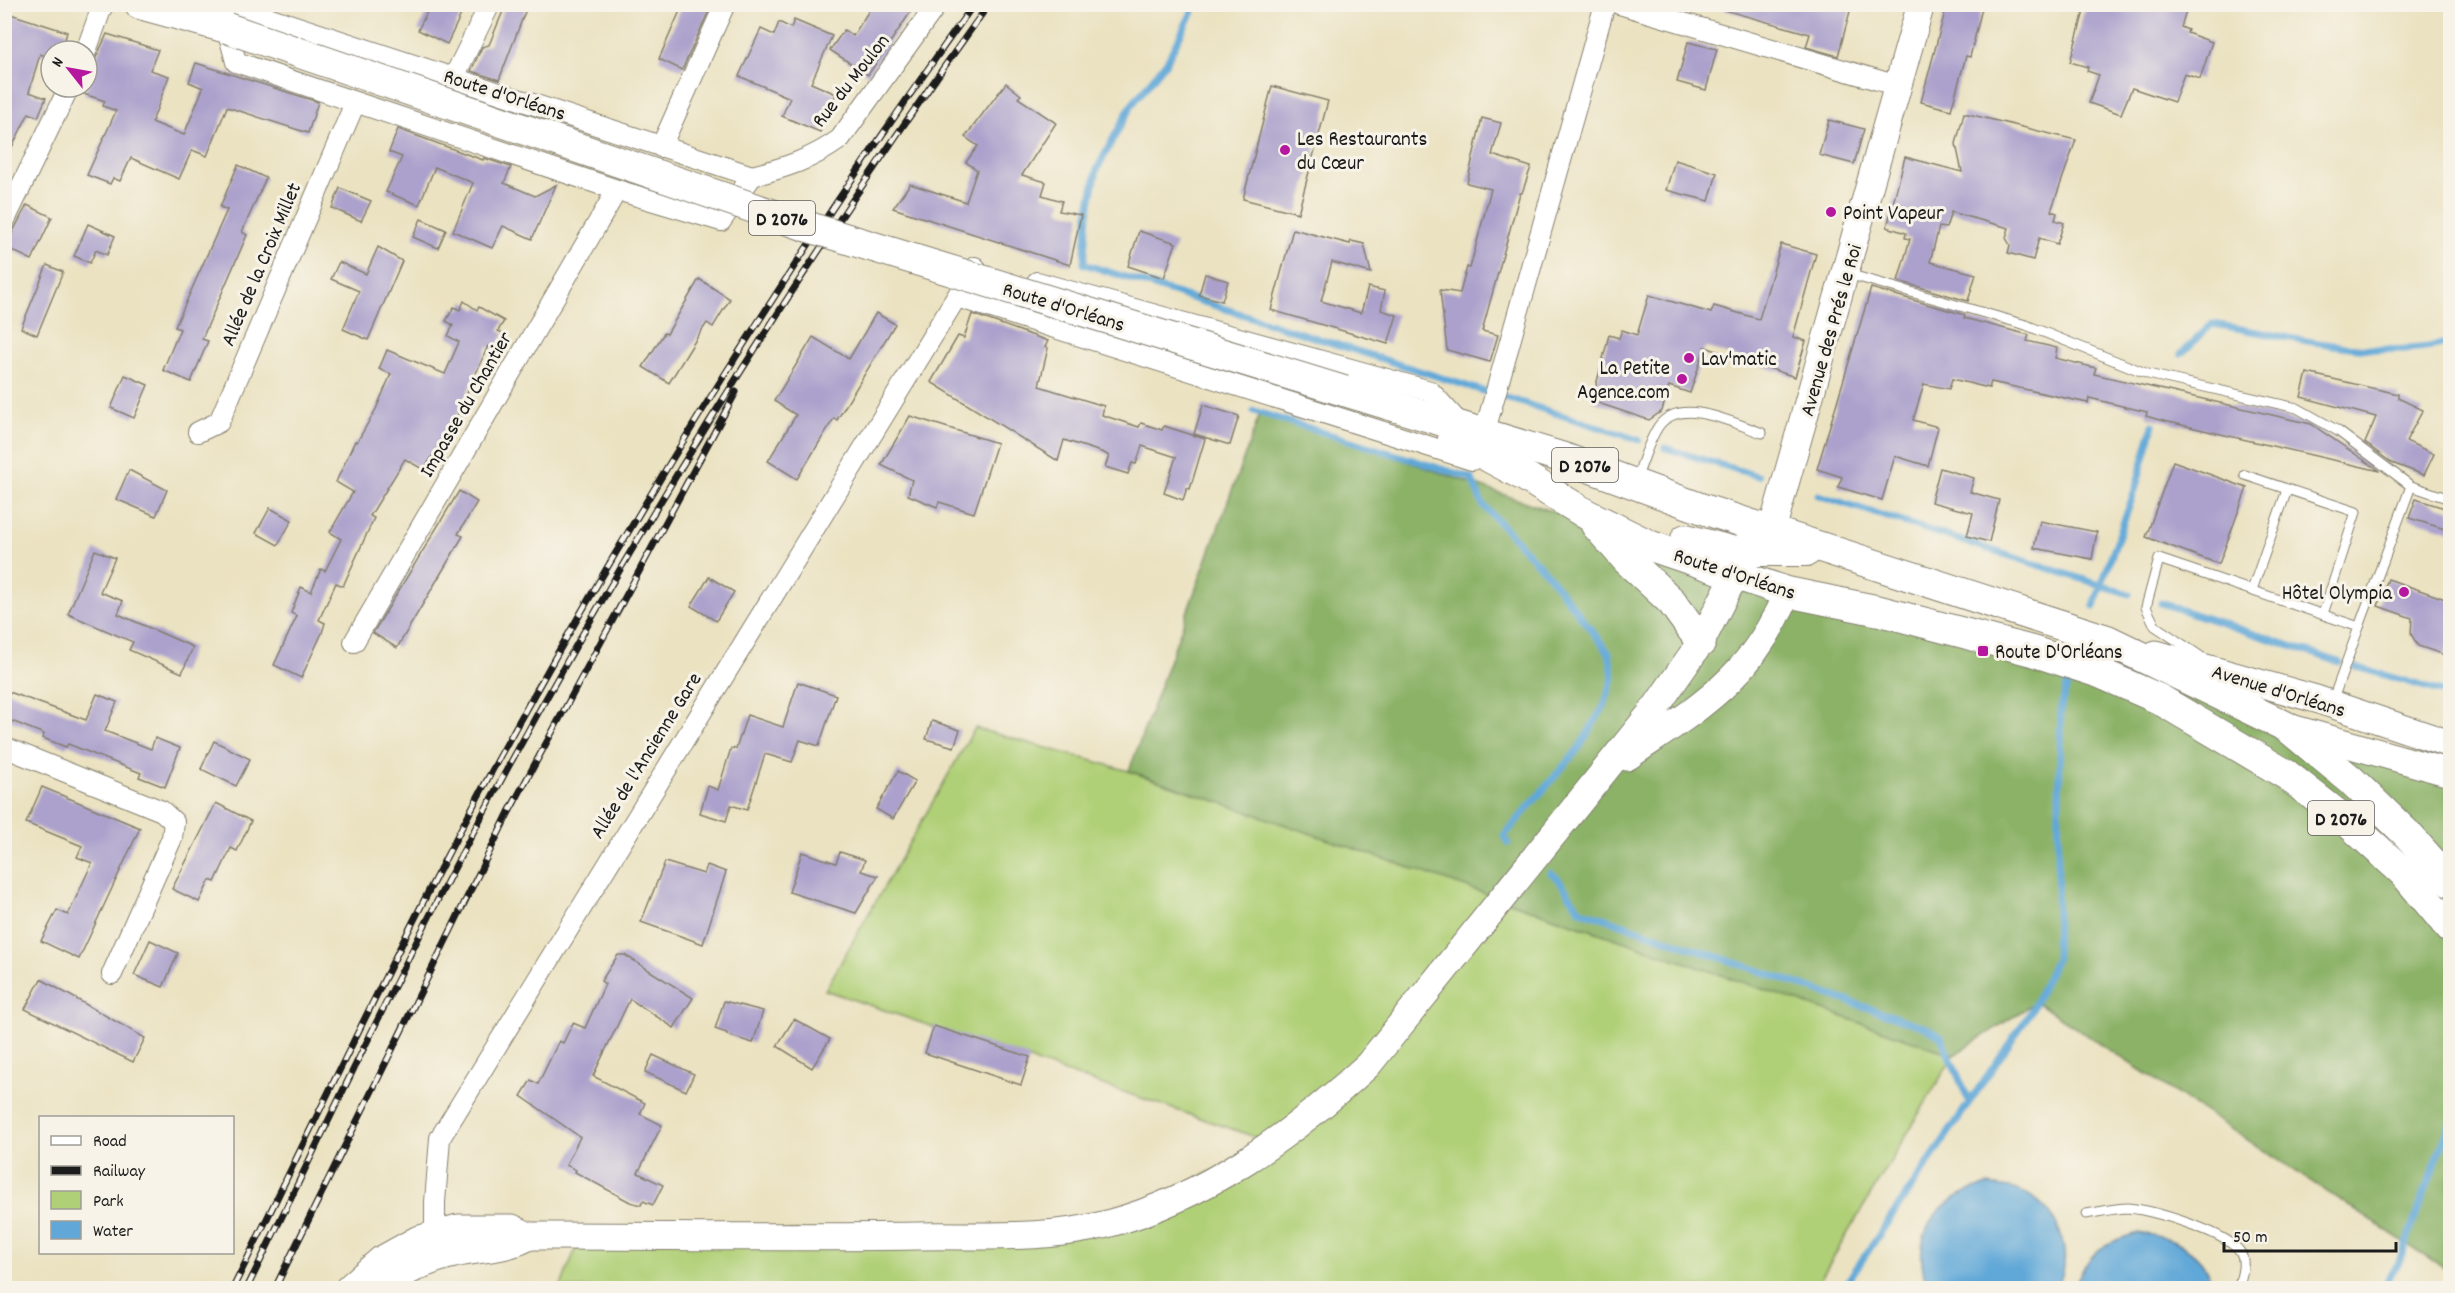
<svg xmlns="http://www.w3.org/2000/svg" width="2455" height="1293" font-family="Dekko,sans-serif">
  <rect width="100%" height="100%" fill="#f7f3e8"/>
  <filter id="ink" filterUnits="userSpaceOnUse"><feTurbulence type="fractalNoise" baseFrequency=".0167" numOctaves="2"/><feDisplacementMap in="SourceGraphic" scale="12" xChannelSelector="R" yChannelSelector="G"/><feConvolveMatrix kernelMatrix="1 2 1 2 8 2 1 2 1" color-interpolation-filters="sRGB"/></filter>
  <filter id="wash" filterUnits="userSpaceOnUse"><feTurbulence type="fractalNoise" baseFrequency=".008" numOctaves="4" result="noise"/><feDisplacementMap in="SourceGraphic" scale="24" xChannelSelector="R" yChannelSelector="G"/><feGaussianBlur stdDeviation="1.35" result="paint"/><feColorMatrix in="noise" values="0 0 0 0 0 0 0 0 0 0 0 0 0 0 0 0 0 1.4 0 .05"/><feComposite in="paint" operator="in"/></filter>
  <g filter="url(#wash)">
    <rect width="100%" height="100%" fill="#ebe2c1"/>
    <!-- green -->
    <path fill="#b0d077" stroke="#66764a" stroke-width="1.5" d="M975 728 1129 771 1954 1055 1815 1288H560L581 1236 1107 1224 1270 1142 825 990Z"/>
    <!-- forest -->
    <path fill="#8cb268" stroke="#546742" stroke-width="1.5" d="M1261 411 1787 592 2100 673 2450 771V890L2405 874 2450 928V1272L2036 1002 1954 1055 1129 771Z"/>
    <!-- water -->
    <g fill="#61a8d8" stroke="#3e627a" stroke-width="1.5">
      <path d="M1987 1185C2003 1187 2019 1188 2032 1197 2062 1216 2073 1257 2057 1288H1928C1909 1235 1934 1199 1987 1185Z"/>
      <path d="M2138 1233C2172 1236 2206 1251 2213 1288H2074C2086 1254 2103 1242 2138 1233Z"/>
    </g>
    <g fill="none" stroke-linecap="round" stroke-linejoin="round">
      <!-- stream -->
      <g stroke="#61a8d8" stroke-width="7">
        <path d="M1196 4 1167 61 1131 106 1097 169 1088 214 1084 264 1486 392"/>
        <path d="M2181 354 2212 324C2285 335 2379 363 2450 342"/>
        <path d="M1501 396 1639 440"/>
        <path d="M1254 411 1471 478 1483 505 1549 576 1609 653 1613 678 1604 706 1579 748 1504 836 1508 843"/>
        <path d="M1665 448 1758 476"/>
        <path d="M1818 495 2129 594"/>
        <path d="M2161 603 2339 662"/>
        <path d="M2094 606 2136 487 2153 425"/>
        <path d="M2356 667 2450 694"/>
        <path d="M1551 873 1559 880 1580 910 1927 1028 1941 1037 1969 1101"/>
        <path d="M1843 1288 2030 1013 2056 959 2061 706 2068 683"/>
        <path d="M2383 1288 2399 1262 2450 1124"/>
      </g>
    </g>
    <g id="blocks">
      <!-- building -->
      <g fill="#aca1cc">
        <path d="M431 4H466L447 44 418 30Z"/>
        <path d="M506 4H528L499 80 471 71 482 47 489 45Z"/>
        <path d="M683 4H712L682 70 659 59Z"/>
        <path d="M873 4H916L868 75 830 50 844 30 853 36Z"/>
        <path d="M1725 4H1852L1838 56 1806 47 1810 34 1724 10Z"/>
        <path d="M1947 4H1983L1970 57 1966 56 1951 110 1921 102Z"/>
        <path d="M2086 4H2188L2181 27 2188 30 2187 33 2212 42 2200 79 2184 74 2174 102 2132 88 2121 114 2089 103 2099 75 2087 71 2088 67 2070 62Z"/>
        <path d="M4 12 67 32 62 51H51V58L40 54 29 92 46 98 38 117 29 113 4 163Z"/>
        <path d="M794 20 832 36 811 83 836 94 820 132 782 116 790 98 739 76 761 29 774 35 779 22 791 28Z"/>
        <path d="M107 34 158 50 150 70 169 76 152 122 184 135 203 88 189 82 196 63 318 102 308 133 227 107 207 156 192 150 179 179 131 158 120 181 113 178 110 184 87 175 116 111 103 106 105 101 84 94 96 66 93 64Z"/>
        <path d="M1688 42 1717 49 1706 90 1677 82Z"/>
        <path d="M1006 83 1021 95 1018 98 1056 123 1022 175 1046 182 1042 195 1062 201 1059 211 1081 215 1070 265 893 208 910 184 966 202 977 170 966 162 978 146 965 137Z"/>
        <path d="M1272 86 1328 101 1298 213 1243 199Z"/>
        <path d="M1964 113 2076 140 2051 211 2057 213 2055 220 2064 223 2057 244 2039 238 2033 260 2008 253 2010 245 2006 238 2009 228 1951 212 1946 228 1939 227 1930 262 1976 274 1968 301 1898 281 1910 239 1905 238 1906 233 1887 227 1905 157 1962 172 1956 144Z"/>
        <path d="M1482 118 1501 123 1492 155 1531 167 1522 193H1520L1482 331 1498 335 1490 362 1447 350 1440 290 1460 293 1467 267 1470 268 1491 189 1467 183Z"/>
        <path d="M1829 120 1864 129 1854 164 1819 155Z"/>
        <path d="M398 129 483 160 484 158 511 167 504 183 535 196 556 185 532 239 503 226 492 248 453 231 473 183 435 167 419 205 386 192 402 157 389 152Z"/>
        <path d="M1675 160 1717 173 1709 201 1666 190Z"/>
        <path d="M238 165 266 178 242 232 247 235 202 339 208 341 191 382 163 370 180 329 175 327 227 210 220 207Z"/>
        <path d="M340 188 371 201 361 221 332 208Z"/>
        <path d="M27 205 52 217 32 260 5 247Z"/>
        <path d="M421 219 446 230 438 248 413 237Z"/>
        <path d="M88 224 115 236 107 255 96 250 90 263 74 256Z"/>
        <path d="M1293 229 1350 244 1351 241 1364 244 1371 273 1332 262 1321 301 1361 313 1368 287 1385 291 1381 310 1397 315 1388 344 1271 310Z"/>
        <path d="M1139 231 1176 243 1164 278 1128 266Z"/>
        <path d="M1781 244 1816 254 1793 337 1806 341 1795 377 1705 347 1690 393 1669 386 1662 411 1649 420 1592 401 1609 335 1619 338 1622 330 1637 335 1649 295 1711 313 1714 306 1759 319Z"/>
        <path d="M378 247 402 261 368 340 343 329 359 291 331 279 339 262 366 274Z"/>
        <path d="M47 265 63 272 37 335 21 328Z"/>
        <path d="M1205 274 1228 281 1222 301 1199 295Z"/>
        <path d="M699 279 730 299 713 327 707 323 698 336 669 383 643 367 664 333 667 334Z"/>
        <path d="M1871 288 1965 315 1964 318 2029 335 2027 341 2057 348 2055 358 2096 368 2094 374 2311 424 2380 471 2156 419 2146 416 2147 412 2089 398 2088 403 1991 382 1989 388 1952 379 1949 389 1924 384 1913 420 1938 427 1928 466 1895 456 1882 500 1838 487 1842 477 1817 469Z"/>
        <path d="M464 301 477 310 479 307 504 321 498 331 504 334 495 350 488 346 457 416 461 419 449 440 444 437 442 440 424 470 405 459 370 516 374 518 343 586 336 583 319 620 325 623 322 633 301 678 274 665 297 616 291 613 301 587 311 592 321 569 325 571 341 539 330 532 353 492 336 482 355 441 357 442 376 409 391 374 379 369 387 350 445 374 459 342 448 336 453 325 446 321 454 307 460 310Z"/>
        <path d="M876 313 895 324 837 420 834 418 797 479 768 461 796 415 774 401 813 337 849 359Z"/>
        <path d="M972 314 1048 341 1045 347 1048 348 1039 386 1104 406 1102 415 1139 427 1141 423 1162 430 1164 426 1205 439 1190 489 1187 488 1183 500 1164 493 1176 457 1142 446 1136 464 1132 463 1128 474 1105 467 1109 456 1104 453 1064 440 1058 461 931 382 958 336 964 338Z"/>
        <path d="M2307 373 2398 394V398L2423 410 2406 441 2434 454 2424 475 2392 463 2365 443 2376 417 2301 397Z"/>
        <path d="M125 375 148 385 134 418 111 408Z"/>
        <path d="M1203 405 1239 416 1230 445 1194 434Z"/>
        <path d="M910 416 997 443 974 513 939 502 937 507 908 495 912 480 881 465Z"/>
        <path d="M2173 461 2247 488 2219 564 2146 537Z"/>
        <path d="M1940 468 1974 478 1970 492 1999 500 1989 542 1967 536 1973 513 1931 502Z"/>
        <path d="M129 470 167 490 156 516 116 499Z"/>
        <path d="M459 491 477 502 458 534 463 536 397 648 373 633Z"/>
        <path d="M2416 499 2451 510V531L2409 518Z"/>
        <path d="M270 508 292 520 278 545 256 533Z"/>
        <path d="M2040 521 2097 532 2092 559 2034 548Z"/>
        <path d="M95 550 115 558 100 592 123 601 118 614 193 647 182 673 129 650 133 642 68 614Z"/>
        <path d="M709 577 734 592 716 621 691 606Z"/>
        <path d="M2388 579 2451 601V638L2445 655 2418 646 2411 634 2412 618 2378 606Z"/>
        <path d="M798 682 836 695 819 746 800 740 792 762 765 754 747 810 731 805 726 821 700 813 708 786 718 790 731 748 736 749 747 715 783 727Z"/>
        <path d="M4 690 86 720 97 694 117 702 105 731 151 749 155 738 180 748 165 787 139 777 141 773 68 744 66 747 43 738 44 734 4 718Z"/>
        <path d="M932 721 960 730 954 747 926 739Z"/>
        <path d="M214 741 250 759 236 786 201 769Z"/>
        <path d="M898 771 915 781 893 819 876 809Z"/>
        <path d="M42 787 140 828 79 959 41 941 57 910 68 915 92 863 77 857 82 846 26 823Z"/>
        <path d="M216 803 251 821 237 851 231 848 215 882 210 880 199 902 172 889Z"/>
        <path d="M802 852 836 863 840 852 865 860 861 871 878 876 856 913 789 892Z"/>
        <path d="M665 862 704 874 707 865 726 872 703 944 641 922Z"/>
        <path d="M150 940 178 953 163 987 134 975Z"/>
        <path d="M618 955H625L693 998 674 1028 630 999 593 1076 645 1103 640 1114 662 1125 638 1173 663 1185 653 1205 643 1201 641 1205 630 1202 575 1172 576 1170 566 1165 580 1137 521 1096 531 1080 538 1084 559 1041 563 1043 573 1023 585 1028 605 984 601 981Z"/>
        <path d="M41 979 145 1038 133 1062 25 1009Z"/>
        <path d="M724 1001 763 1011 753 1043 727 1035V1033L715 1029Z"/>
        <path d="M794 1019 830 1039 812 1068 777 1046Z"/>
        <path d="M934 1026 1030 1057 1021 1085 925 1053Z"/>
        <path d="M653 1055 694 1074 686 1091 645 1072Z"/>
      </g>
    </g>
  </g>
  <g filter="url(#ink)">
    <use href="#blocks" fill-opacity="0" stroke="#847f6e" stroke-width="1.5"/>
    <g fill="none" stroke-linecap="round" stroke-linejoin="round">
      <defs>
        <g id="lane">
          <path d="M1848 274 2026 325 2148 374 2297 408 2338 431 2411 486 2450 499"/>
          <path d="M2245 475 2356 512 2323 614"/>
          <path d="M1636 479C1643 463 1648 442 1658 427 1680 395 1735 424 1762 433"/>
          <path d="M2252 590 2287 490"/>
          <path d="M2359 627 2411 486"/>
          <path d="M2200 656 2155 626 2146 607 2159 559 2359 627 2332 702"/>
          <path d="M2086 1214C2099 1212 2115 1208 2128 1208 2152 1210 2227 1232 2240 1252 2247 1262 2241 1278 2238 1288"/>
        </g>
        <g id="street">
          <path d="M228 4 752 176"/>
          <path d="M1619 4 1898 86"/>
          <path d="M227 28 236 62 617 190 721 221 752 176"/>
          <path d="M86 51 103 4"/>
          <path d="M454 77 490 4"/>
          <path d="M661 147 725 4"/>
          <path d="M752 176C784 168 813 159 840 139L937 4"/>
          <path d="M4 222 69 87"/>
          <path d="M1037 282 1430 391 1461 425"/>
          <path d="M957 297 1472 460"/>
          <path d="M198 432 219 422 355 103"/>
          <path d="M1484 434 1605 4"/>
          <path d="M354 642 617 190"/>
          <path d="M4 747 162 811 174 822 172 838 112 974"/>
          <path d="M435 1247V1202L440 1138 975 267"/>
        </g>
        <g id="secondary">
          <path d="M1766 551 1921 4"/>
          <path d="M2156 654 2316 699 2450 744"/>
          <path d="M2291 728 2450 773"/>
          <path d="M1627 757C1698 708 1754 677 1787 592"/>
          <path d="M349 1288 381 1260 417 1240 458 1228H512L529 1236H546C670 1236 794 1238 918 1236 980 1235 1046 1240 1107 1224 1206 1198 1294 1133 1368 1065L1655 708 1701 642 1735 575"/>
          <path d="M379 1288C404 1273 426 1260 454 1254 479 1248 504 1249 526 1238"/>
        </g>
        <g id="primary">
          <path d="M140 4 227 28"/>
          <path d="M1344 391 1564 458 1703 509 2107 640 2287 727 2351 780 2408 835 2450 882"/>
          <path d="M1453 438 1526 477 1586 514 1651 546 1787 592 1880 611 2032 651 2100 673 2159 699 2287 775 2351 825 2404 873 2450 928"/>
          <path d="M1596 525 1627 560 1672 602 1701 642"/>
          <path d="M1686 539 1731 551H1807"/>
        </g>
      </defs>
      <!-- lane casing -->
      <use href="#lane" stroke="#847f6e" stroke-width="11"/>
      <!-- street casing -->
      <use href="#street" stroke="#847f6e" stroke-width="22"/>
      <!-- secondary casing -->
      <use href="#secondary" stroke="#847f6e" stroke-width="29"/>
      <!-- primary casing -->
      <use href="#primary" stroke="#847f6e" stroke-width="32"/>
      <!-- lane -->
      <use href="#lane" stroke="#fff" stroke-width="9"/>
      <!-- street -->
      <use href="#street" stroke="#fff" stroke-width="20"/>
      <!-- secondary -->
      <use href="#secondary" stroke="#fff" stroke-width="27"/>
      <!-- primary -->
      <use href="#primary" stroke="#fff" stroke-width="30"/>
      <defs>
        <g id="rail">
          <path d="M233 1288C328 1095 420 898 526 709 662 466 811 231 974 4"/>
          <path d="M247 1288C314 1152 378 1015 448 880 607 575 788 283 989 4"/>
          <path d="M275 1288 509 812 736 392"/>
        </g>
      </defs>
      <!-- rail casing -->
      <use href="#rail" stroke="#1c1c1c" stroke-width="7"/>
      <!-- rail -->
      <use href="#rail" stroke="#f7f3e8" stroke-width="4.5" stroke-dasharray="14" stroke-linecap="butt"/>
      <defs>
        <path id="primary-bridge" d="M227 28 815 229 1344 391"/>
      </defs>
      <!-- primary-bridge casing -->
      <use href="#primary-bridge" stroke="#847f6e" stroke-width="32" stroke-linecap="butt"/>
      <!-- primary-bridge -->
      <use href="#primary-bridge" stroke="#fff" stroke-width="30"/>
    </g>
  </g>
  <!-- markers -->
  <g fill="#b5179e" stroke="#f7f3e8" stroke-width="2">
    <circle cx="1285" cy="150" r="6"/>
    <circle cx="1831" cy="212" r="6"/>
    <circle cx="1689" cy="358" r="6"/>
    <circle cx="1682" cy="379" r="6"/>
    <circle cx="2404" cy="592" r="6"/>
    <rect x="1977" y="645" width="12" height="12" rx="3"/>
  </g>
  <g text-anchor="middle" stroke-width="6" stroke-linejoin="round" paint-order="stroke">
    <!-- shield labels -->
    <g fill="#f7f3e8" stroke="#5e5c59" stroke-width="1.5">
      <rect x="749" y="201" width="66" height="34" rx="4.5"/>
      <rect x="1552" y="448" width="66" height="34" rx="4.5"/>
      <rect x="2308" y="801" width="66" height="34" rx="4.5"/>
    </g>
    <g font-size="20" font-weight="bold" fill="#1c1c1c">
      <text x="782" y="225">D 2076</text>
      <text x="1585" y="472">D 2076</text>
      <text x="2341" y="825">D 2076</text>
    </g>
    <!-- street labels -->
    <g font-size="21" fill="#1c1c1c" stroke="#f7f3e8">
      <text transform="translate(850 80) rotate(-52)" y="7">Rue du Moulon</text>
      <text transform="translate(505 94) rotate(18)" y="7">Route d'Orléans</text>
      <text transform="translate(260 264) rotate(-67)" y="7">Allée de la Croix Millet</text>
      <text transform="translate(1064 306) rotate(17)" y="7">Route d'Orléans</text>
      <text transform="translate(1830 330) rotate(-74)" y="7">Avenue des Prés le Roi</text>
      <text transform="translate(465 404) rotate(-60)" y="7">Impasse du Chantier</text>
      <text transform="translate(1735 573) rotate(18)" y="7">Route d'Orléans</text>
      <text transform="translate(2279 690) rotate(17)" y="7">Avenue d'Orléans</text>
      <text transform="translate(645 755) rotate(-58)" y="7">Allée de l'Ancienne Gare</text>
    </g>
    <!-- poi labels -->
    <g font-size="21" fill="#1c1c1c" stroke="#f7f3e8" text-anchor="start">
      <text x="1297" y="145">Les Restaurants<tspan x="1297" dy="24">du Cœur</tspan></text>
      <text x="1843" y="219">Point Vapeur</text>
      <text x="1701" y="365">Lav'matic</text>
      <text x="1670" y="374" text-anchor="end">La Petite<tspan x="1670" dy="24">Agence.com</tspan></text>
      <text x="2392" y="599" text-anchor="end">Hôtel Olympia</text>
      <text x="1995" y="658">Route D'Orléans</text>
    </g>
  </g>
  <!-- margin -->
  <rect width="2455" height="1293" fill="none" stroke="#f7f3e8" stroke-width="24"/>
  <!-- legend -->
  <rect x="39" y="1116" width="195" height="138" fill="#f7f3e8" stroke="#9f9d96" stroke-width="1.5"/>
  <rect x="51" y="1136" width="30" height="9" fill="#ffffff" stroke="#9f9d96" stroke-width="1.5"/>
  <text x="93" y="1146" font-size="18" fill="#1c1c1c">Road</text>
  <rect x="51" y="1166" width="30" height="9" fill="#1c1c1c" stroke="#9f9d96" stroke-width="1.5"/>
  <text x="93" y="1176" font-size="18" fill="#1c1c1c">Railway</text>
  <rect x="51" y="1191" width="30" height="18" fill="#b0d077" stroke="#9f9d96" stroke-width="1.5"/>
  <text x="93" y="1206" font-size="18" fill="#1c1c1c">Park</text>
  <rect x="51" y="1221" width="30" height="18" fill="#61a8d8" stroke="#9f9d96" stroke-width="1.5"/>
  <text x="93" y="1236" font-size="18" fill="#1c1c1c">Water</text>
  <!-- north arrow -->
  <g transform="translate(69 69) rotate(301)"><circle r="28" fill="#f7f3e8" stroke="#9f9d96" stroke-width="1.5"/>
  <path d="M0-4.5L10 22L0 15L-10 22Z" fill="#b5179e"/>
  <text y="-9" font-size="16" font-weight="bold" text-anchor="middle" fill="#1c1c1c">N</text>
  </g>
  <!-- scale -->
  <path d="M2224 1242v9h172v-9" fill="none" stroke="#1c1c1c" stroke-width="3"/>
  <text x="2233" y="1242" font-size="18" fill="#1c1c1c" stroke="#f7f3e8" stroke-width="4.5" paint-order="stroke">50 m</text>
</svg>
